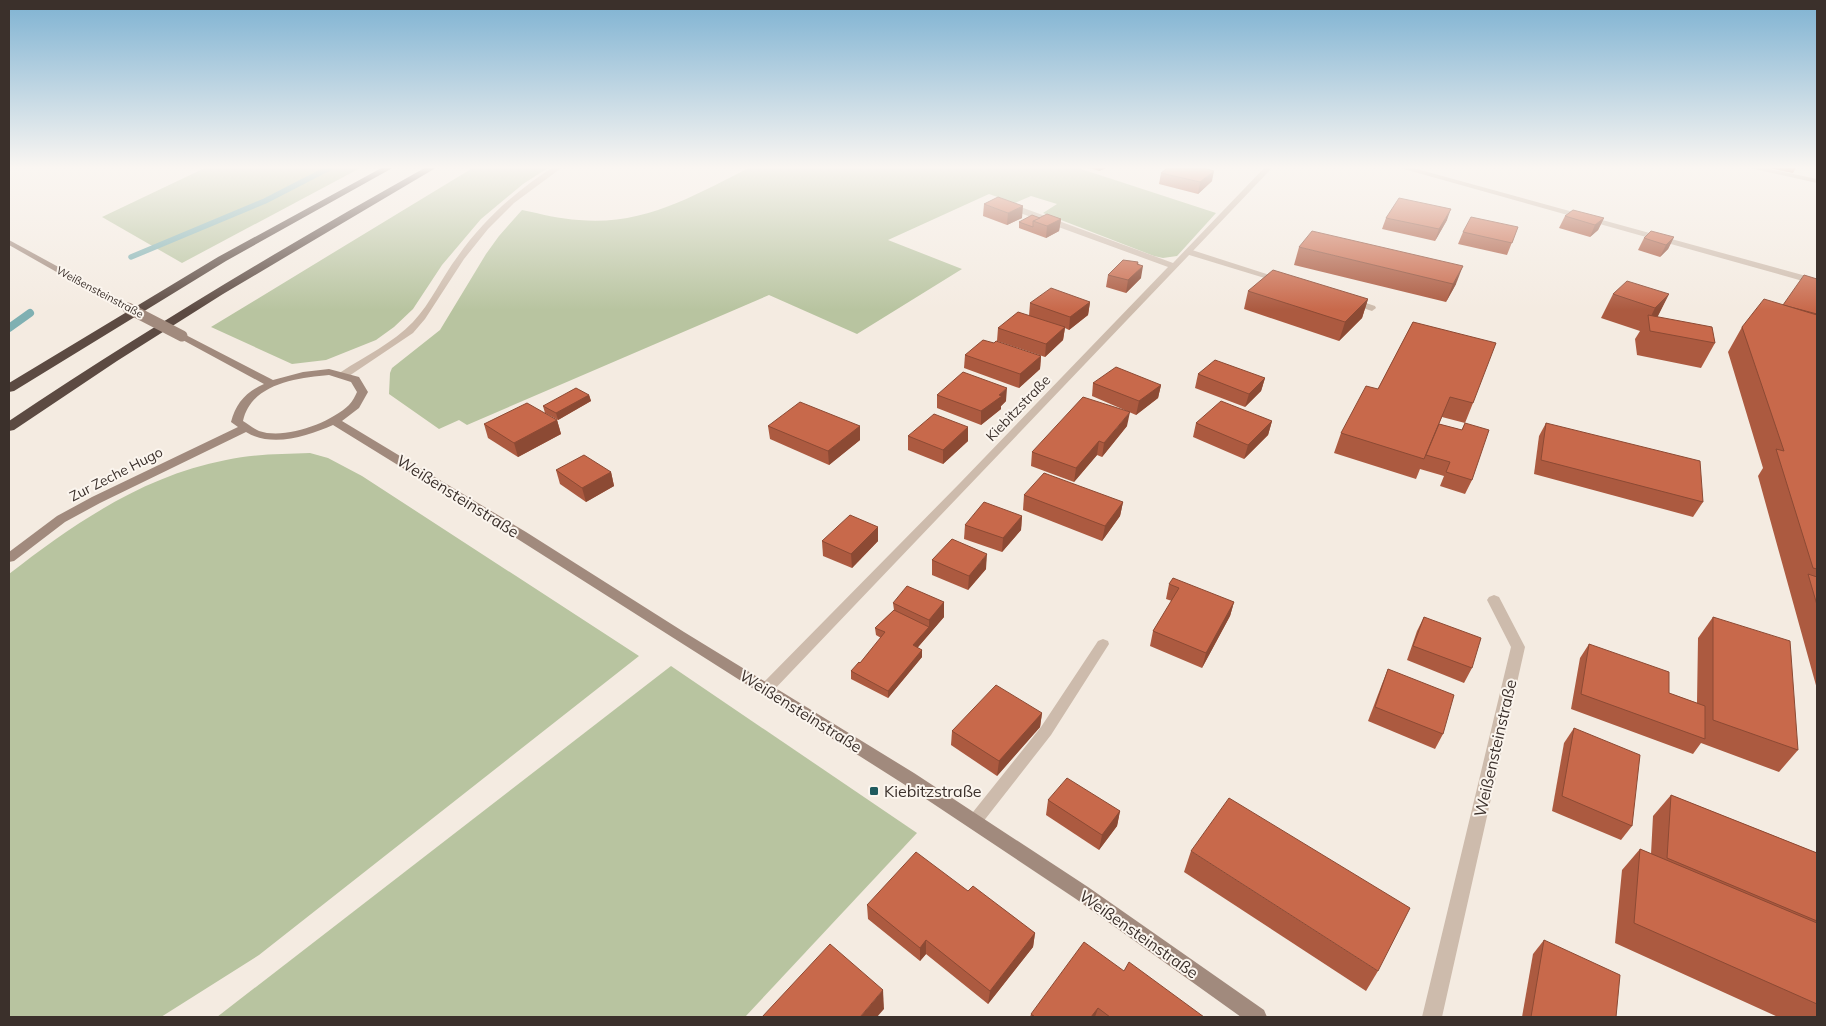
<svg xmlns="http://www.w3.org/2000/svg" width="1826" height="1026" font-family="Mulish,sans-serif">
  <rect width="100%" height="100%" fill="#f4ebe1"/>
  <!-- green -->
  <g fill="#b8c4a0">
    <path d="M209 166H364L182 263 102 217Z"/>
    <path d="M476 166H551L523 184 481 219 442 265 413 309 394 327 376 340 326 360 292 364 211 327Z"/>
    <path d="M753 166H1072L1216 213 1177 256 1163 258 1154 256 1043 213 1057 204 1031 196 1015 203 989 194 888 240 962 269 857 334 769 295 467 425 459 420 439 429 389 394 390 373 392 368 440 330 486 254 499 236 522 210C541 214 560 219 579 220 646 226 696 194 753 166Z"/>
    <path d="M310 453 328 458 362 476 639 656 259 955 161 1017H9V574C75 523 143 476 226 460 254 454 282 454 310 453Z"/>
    <path d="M671 666 917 833 745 1017H217Z"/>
  </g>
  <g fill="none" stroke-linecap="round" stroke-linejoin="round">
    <!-- stream-far1 -->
    <path stroke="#7fb0b2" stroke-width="5.5" d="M131 257 265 201 333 166"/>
    <!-- stream -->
    <path stroke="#7fb0b2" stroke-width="8" d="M9 328 30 313"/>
    <!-- lane -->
    <g fill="#cdbbac" fill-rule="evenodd">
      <path d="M1741 166H1755L1817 179V183Z"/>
      <path d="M1186 250H1192L1285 280 1278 282 1186 254Z"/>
      <path d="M1351 298 1375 306 1376 308 1372 311 1348 303 1347 301Z"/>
      <path d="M1103 639 1108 641 1109 644 1051 735 979 827 974 829 969 827 966 822 969 817 1041 727 1098 641Z"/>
    </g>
    <!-- street -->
    <g fill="#cdbbac" fill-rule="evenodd">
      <path d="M555 166H564L514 203 488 229 464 259 425 319 413 333 349 376H341L340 374 341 372C365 356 393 343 413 322 431 303 442 277 458 256 484 219 517 190 555 166Z"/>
      <path d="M1266 166H1274L770 694 765 696 760 694 757 690 760 686 959 484 1168 267 1004 207V203H1010L1173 263Z"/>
      <path d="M1393 166H1406L1817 279V285Z"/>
      <path d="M1494 595 1499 597 1525 647 1442 1017H1422L1511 647 1487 600 1489 597Z"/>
    </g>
    <!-- secondary -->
    <g fill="#a18a7d" fill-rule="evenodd">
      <path d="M9 240 119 300 121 302 119 304H113L9 245Z"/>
      <path d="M182 333 273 380 303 372 329 369 359 377 368 392 359 408 342 421 526 532 684 632 914 773 1088 887 1264 1010 1267 1017H1241L1076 899 902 783 516 538 333 425C308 436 272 448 246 432L100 503 65 522 14 561 9 562V552L57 516 92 497 238 427 231 422C236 403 246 392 264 384L179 338 177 336ZM329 375 351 382 357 392C355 396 353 401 349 405 330 423 285 440 259 431 254 429 248 424 243 421 251 384 296 378 329 375Z"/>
    </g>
    <!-- highway -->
    <g fill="#5c4a42" fill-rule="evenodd">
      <path d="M385 166H396L226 261 14 391 9 392V383L218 257Z"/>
      <path d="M428 166H439L223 294 117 361 14 430 9 431V421C145 330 285 246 428 166Z"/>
    </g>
    <!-- secondary-bridge-far1 -->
    <path stroke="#a18a7d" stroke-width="8" d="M116 302 130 309"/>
    <!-- secondary-bridge -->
    <path stroke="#a18a7d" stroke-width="11" d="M128 308 182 336"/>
  </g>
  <!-- wall -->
  <g fill="#ac5a40" fill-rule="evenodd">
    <path d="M1084 166H1111L1099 171Z"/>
    <path d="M1759 166H1797L1793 173Z"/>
    <path d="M1161 173 1212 181 1198 194 1159 184Z"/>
    <path d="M984 204 1022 218 1007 225 983 216Z"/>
    <path d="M1565 216 1604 218 1598 230 1590 237 1559 228Z"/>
    <path d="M1040 218 1061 219 1059 231 1046 238 1019 228V222Z"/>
    <path d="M1386 218 1447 220 1435 241 1382 229Z"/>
    <path d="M1518 227 1507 255 1458 244 1463 232Z"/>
    <path d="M1674 237 1668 249 1660 257 1638 250 1644 238Z"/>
    <path d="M1299 247 1456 284 1446 302 1294 265Z"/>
    <path d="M1138 262 1141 278 1126 293 1106 287 1108 275Z"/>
    <path d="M1817 279V689L1758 476 1763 468 1728 352 1742 327 1783 305Z"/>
    <path d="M1248 291 1368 299 1362 318 1339 341 1244 309Z"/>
    <path d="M1613 294H1669L1657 317 1715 343 1701 368 1637 355 1635 339 1640 331 1601 318Z"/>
    <path d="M1090 302 1088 315 1069 330 1065 328 1063 340 1045 357 997 341 998 328 1029 316 1030 303Z"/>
    <path d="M1413 322 1473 403 1465 423 1472 480 1465 494 1440 486 1444 476 1420 469 1416 479 1334 453 1341 433 1378 389ZM1442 417 1465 423 1462 430 1439 424Z"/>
    <path d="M994 343 1041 356 1040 369 1019 388 964 368 965 355Z"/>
    <path d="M1198 374 1265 378 1261 391 1245 407 1195 388Z"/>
    <path d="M1093 383 1161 385 1158 398 1136 415 1092 396Z"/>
    <path d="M589 395 591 401 558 420 545 413 543 406Z"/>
    <path d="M937 395 1006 401 1001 406V409L981 425 937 408Z"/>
    <path d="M557 420 561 434 518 457 488 438 484 424Z"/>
    <path d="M1272 421 1268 435 1244 459 1193 437 1196 423Z"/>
    <path d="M1546 423 1703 502 1693 517 1534 474 1539 436Z"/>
    <path d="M768 426H860V440L829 465 770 439Z"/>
    <path d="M1127 426 1102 457 1097 455 1074 482 1031 466 1032 452Z"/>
    <path d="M968 427V441L943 464 908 450V436Z"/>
    <path d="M556 470 611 472 614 486 586 502 560 484Z"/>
    <path d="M1024 495 1123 502 1120 516 1102 541 1023 510Z"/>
    <path d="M1022 516 1021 530 1002 552 964 539 965 525Z"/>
    <path d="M878 527V541L852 568 823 556 822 541Z"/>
    <path d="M932 560 986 569 968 590 932 575Z"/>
    <path d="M1169 584 1234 602 1230 616 1202 668 1150 646 1153 631 1172 601 1166 599Z"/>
    <path d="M944 602V617L917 648 922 650V657L888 698 851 679V671L860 663 881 638 876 635 875 628 894 610 893 603Z"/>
    <path d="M1424 617 1472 668 1464 683 1407 660 1417 631Z"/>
    <path d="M1713 617 1798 750 1779 772 1701 743 1693 754 1571 709 1580 658 1589 644 1669 693 1697 703 1698 638Z"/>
    <path d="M1388 669 1443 734 1435 749 1368 721 1382 684Z"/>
    <path d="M1042 713 1040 727 997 776 951 745 952 731Z"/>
    <path d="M1574 728 1632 826 1621 840 1552 811 1564 743Z"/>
    <path d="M1671 795 1817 853V1017H1778L1615 943 1622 870 1640 849 1651 854 1653 816Z"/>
    <path d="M1048 800 1120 811 1117 826 1099 850 1046 815Z"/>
    <path d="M1191 851 1378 971 1366 991 1184 872Z"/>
    <path d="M968 891 1035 933 1033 947 988 1004 926 954 920 961 868 919 867 905Z"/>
    <path d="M1544 940 1616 1017H1522L1533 954Z"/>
    <path d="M1124 971 1204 1017H1030L1031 1014Z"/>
  </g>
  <!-- shaded-wall -->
  <g fill="#8c4a34">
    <path d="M1100 166H1111L1099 171Z"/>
    <path d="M1214 171 1212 181 1198 194 1200 182Z"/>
    <path d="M1023 206 1022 218 1007 225 1008 213Z"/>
    <path d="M1451 209 1447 220 1435 241 1439 229Z"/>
    <path d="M1604 218 1598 230 1590 237 1595 225Z"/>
    <path d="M1061 219 1059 231 1046 238 1047 226Z"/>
    <path d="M1674 237 1668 249 1660 257 1666 245Z"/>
    <path d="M1138 262 1137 272 1143 266 1141 278 1126 293 1128 280Z"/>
    <path d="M1463 266 1456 284 1446 302 1453 284Z"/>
    <path d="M1669 294 1657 318 1649 320 1655 308Z"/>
    <path d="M1368 299 1362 318 1339 341 1345 322Z"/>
    <path d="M1090 302 1088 315 1069 330 1070 317Z"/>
    <path d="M1065 327 1063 340 1045 357 1046 344Z"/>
    <path d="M1041 356 1040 369 1019 388 1020 374Z"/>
    <path d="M1265 378 1261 391 1245 407 1249 394Z"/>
    <path d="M1161 385 1158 398 1136 415 1139 401Z"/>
    <path d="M1007 388 1006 401 1001 406V409L981 425V411Z"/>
    <path d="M589 395 591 401 558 420 556 413Z"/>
    <path d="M1130 412 1127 426 1102 457 1104 443Z"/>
    <path d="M557 420 561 434 518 457 514 443Z"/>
    <path d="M1272 421 1268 435 1244 459 1248 445Z"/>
    <path d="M860 426V440L829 465 828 451Z"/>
    <path d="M968 427V441L943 464V450Z"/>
    <path d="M1099 441 1097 455 1074 482 1076 468Z"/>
    <path d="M611 472 614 486 586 502 582 488Z"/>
    <path d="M1123 502 1120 516 1102 541 1105 526Z"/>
    <path d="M1022 516 1021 530 1002 552 1003 538Z"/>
    <path d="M878 527V541L852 568 851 554Z"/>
    <path d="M987 554 986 569 968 590 969 576Z"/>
    <path d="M944 602V617L913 653V645L929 627V620Z"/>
    <path d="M1234 602 1230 616 1202 668 1206 653Z"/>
    <path d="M922 650V657L888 698V691Z"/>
    <path d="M1042 713 1040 727 997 776 999 761Z"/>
    <path d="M1120 811 1117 826 1099 850 1102 835Z"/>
    <path d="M1035 933 1033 947 988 1004 990 991Z"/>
    <path d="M926 940V954L920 961V948Z"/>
    <path d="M883 990 884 1009 877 1017H860Z"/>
    <path d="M1098 1008 1095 1017H1091Z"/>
  </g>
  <!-- building -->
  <g fill="#c8694b" stroke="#8c4a34">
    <path d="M1170 166H1196L1214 171 1200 182 1161 173Z"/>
    <path d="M998 197 1023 206 1008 213 984 204Z"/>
    <path d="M1399 198 1451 209 1439 229 1386 218Z"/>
    <path d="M1573 210 1604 218 1595 225 1565 216Z"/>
    <path d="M1047 214 1061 219 1047 226 1033 221Z"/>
    <path d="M1032 215 1040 218 1033 221V227L1019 222Z"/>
    <path d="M1471 217 1518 227 1512 243 1463 232Z"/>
    <path d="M1312 231 1463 266 1453 284 1299 247Z"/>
    <path d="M1651 231 1674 237 1666 245 1644 238Z"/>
    <path d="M1123 260 1138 262 1137 264 1143 266 1128 280 1108 275Z"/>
    <path d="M1273 270 1368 299 1345 322 1248 291Z"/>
    <path d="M1804 275 1817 279V314L1783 305Z"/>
    <path d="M1627 281 1669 294 1655 308 1613 294Z"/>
    <path d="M1051 288 1090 302 1070 317 1030 303Z"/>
    <path d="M1764 299 1817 315V569L1813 568 1776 449 1784 451 1742 327Z"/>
    <path d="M1018 312 1065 327 1046 344 998 328Z"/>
    <path d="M1648 315 1712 327 1715 343 1650 331Z"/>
    <path d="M1413 322 1496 343 1473 403 1450 397 1424 459 1341 433 1366 386 1378 389Z"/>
    <path d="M983 340 994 343 996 341 1041 356 1020 374 965 355Z"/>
    <path d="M1215 360 1265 378 1249 394 1198 374Z"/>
    <path d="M1116 367 1161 385 1139 401 1093 383Z"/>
    <path d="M963 372 1007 388 999 395 1002 396 981 411 937 395Z"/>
    <path d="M576 388 589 395 556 413 543 406Z"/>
    <path d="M1083 397 1130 412 1104 443 1099 441 1076 468 1032 452Z"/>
    <path d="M1221 401 1272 421 1248 445 1196 423Z"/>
    <path d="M800 402 860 426 828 451 768 426Z"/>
    <path d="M527 403 557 420 514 443 484 424Z"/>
    <path d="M934 414 968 427 943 450 908 436Z"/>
    <path d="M1465 423 1489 430 1472 480 1446 472 1450 462 1426 455 1439 424 1462 430Z"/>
    <path d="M1546 423 1700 461 1703 502 1541 460Z"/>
    <path d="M584 455 611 472 582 488 556 470Z"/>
    <path d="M1044 473 1123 502 1105 526 1024 495Z"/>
    <path d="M984 502 1022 516 1003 538 965 525Z"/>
    <path d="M850 515 878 527 851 554 822 541Z"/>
    <path d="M952 539 987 554 969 576 932 560Z"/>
    <path d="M1808 574 1817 577V605Z"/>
    <path d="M1173 578 1234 602 1206 653 1153 631 1179 588 1169 584Z"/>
    <path d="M907 586 944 602 929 620 893 603Z"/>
    <path d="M894 610 929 627 913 645 922 650 888 691 851 671 859 662 860 663 885 632 875 628Z"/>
    <path d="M1424 617 1481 638 1472 668 1413 646Z"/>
    <path d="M1713 617 1790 641 1798 750 1713 720Z"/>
    <path d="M1589 644 1669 672V693L1705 706V739L1581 694Z"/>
    <path d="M1388 669 1454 695 1443 734 1375 707Z"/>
    <path d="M996 685 1042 713 999 761 952 731Z"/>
    <path d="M1574 728 1640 755 1632 826 1562 796Z"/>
    <path d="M1067 778 1120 811 1102 835 1048 800Z"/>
    <path d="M1671 795 1817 853V921L1667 858Z"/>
    <path d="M1229 798 1410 908 1378 971 1191 851Z"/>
    <path d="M1640 849 1817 923V1004L1634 923Z"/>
    <path d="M916 852 968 891 973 886 1035 933 990 991 926 940 920 948 867 905Z"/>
    <path d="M1544 940 1620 975 1616 1017H1531Z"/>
    <path d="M1084 942 1124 971 1129 962 1204 1017H1110L1098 1008 1091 1017H1035L1031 1014Z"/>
    <path d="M830 944 883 990 860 1017H762Z"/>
  </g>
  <!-- sky -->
  <linearGradient id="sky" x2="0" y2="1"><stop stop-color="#7eb2d2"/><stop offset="0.54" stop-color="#faf6f2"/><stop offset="1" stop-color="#faf6f2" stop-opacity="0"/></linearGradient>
  <rect width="1826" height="310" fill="url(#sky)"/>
  <!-- markers -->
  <rect fill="#1f5a5e" stroke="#fbf5ee" stroke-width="2" x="869" y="786" width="10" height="10" rx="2.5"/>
  <g text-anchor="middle" stroke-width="4" stroke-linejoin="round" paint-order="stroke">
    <!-- far-street labels -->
    <g font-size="11" fill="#3b302b" stroke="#fbf5ee">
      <text transform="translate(100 292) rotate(28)" y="4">Weißensteinstraße</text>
    </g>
    <!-- street labels -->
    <g font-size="14" fill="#3b302b" stroke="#fbf5ee">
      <text transform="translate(1018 408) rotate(-46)" y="5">Kiebitzstraße</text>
      <text transform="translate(116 474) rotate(-27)" y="5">Zur Zeche Hugo</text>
    </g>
    <!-- near-street labels -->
    <g font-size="16" fill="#3b302b" stroke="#fbf5ee">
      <text transform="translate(458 496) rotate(32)" y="6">Weißensteinstraße</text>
      <text transform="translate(801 711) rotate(32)" y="6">Weißensteinstraße</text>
      <text transform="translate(1495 748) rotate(-77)" y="6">Weißensteinstraße</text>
      <text transform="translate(1139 934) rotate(35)" y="6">Weißensteinstraße</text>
    </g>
    <!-- near-poi labels -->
    <g font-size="16" fill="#3b302b" stroke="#fbf5ee" text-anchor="start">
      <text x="884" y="797">Kiebitzstraße</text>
    </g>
  </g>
  <!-- border -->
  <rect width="1826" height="1026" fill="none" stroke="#3b302b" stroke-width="20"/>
</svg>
